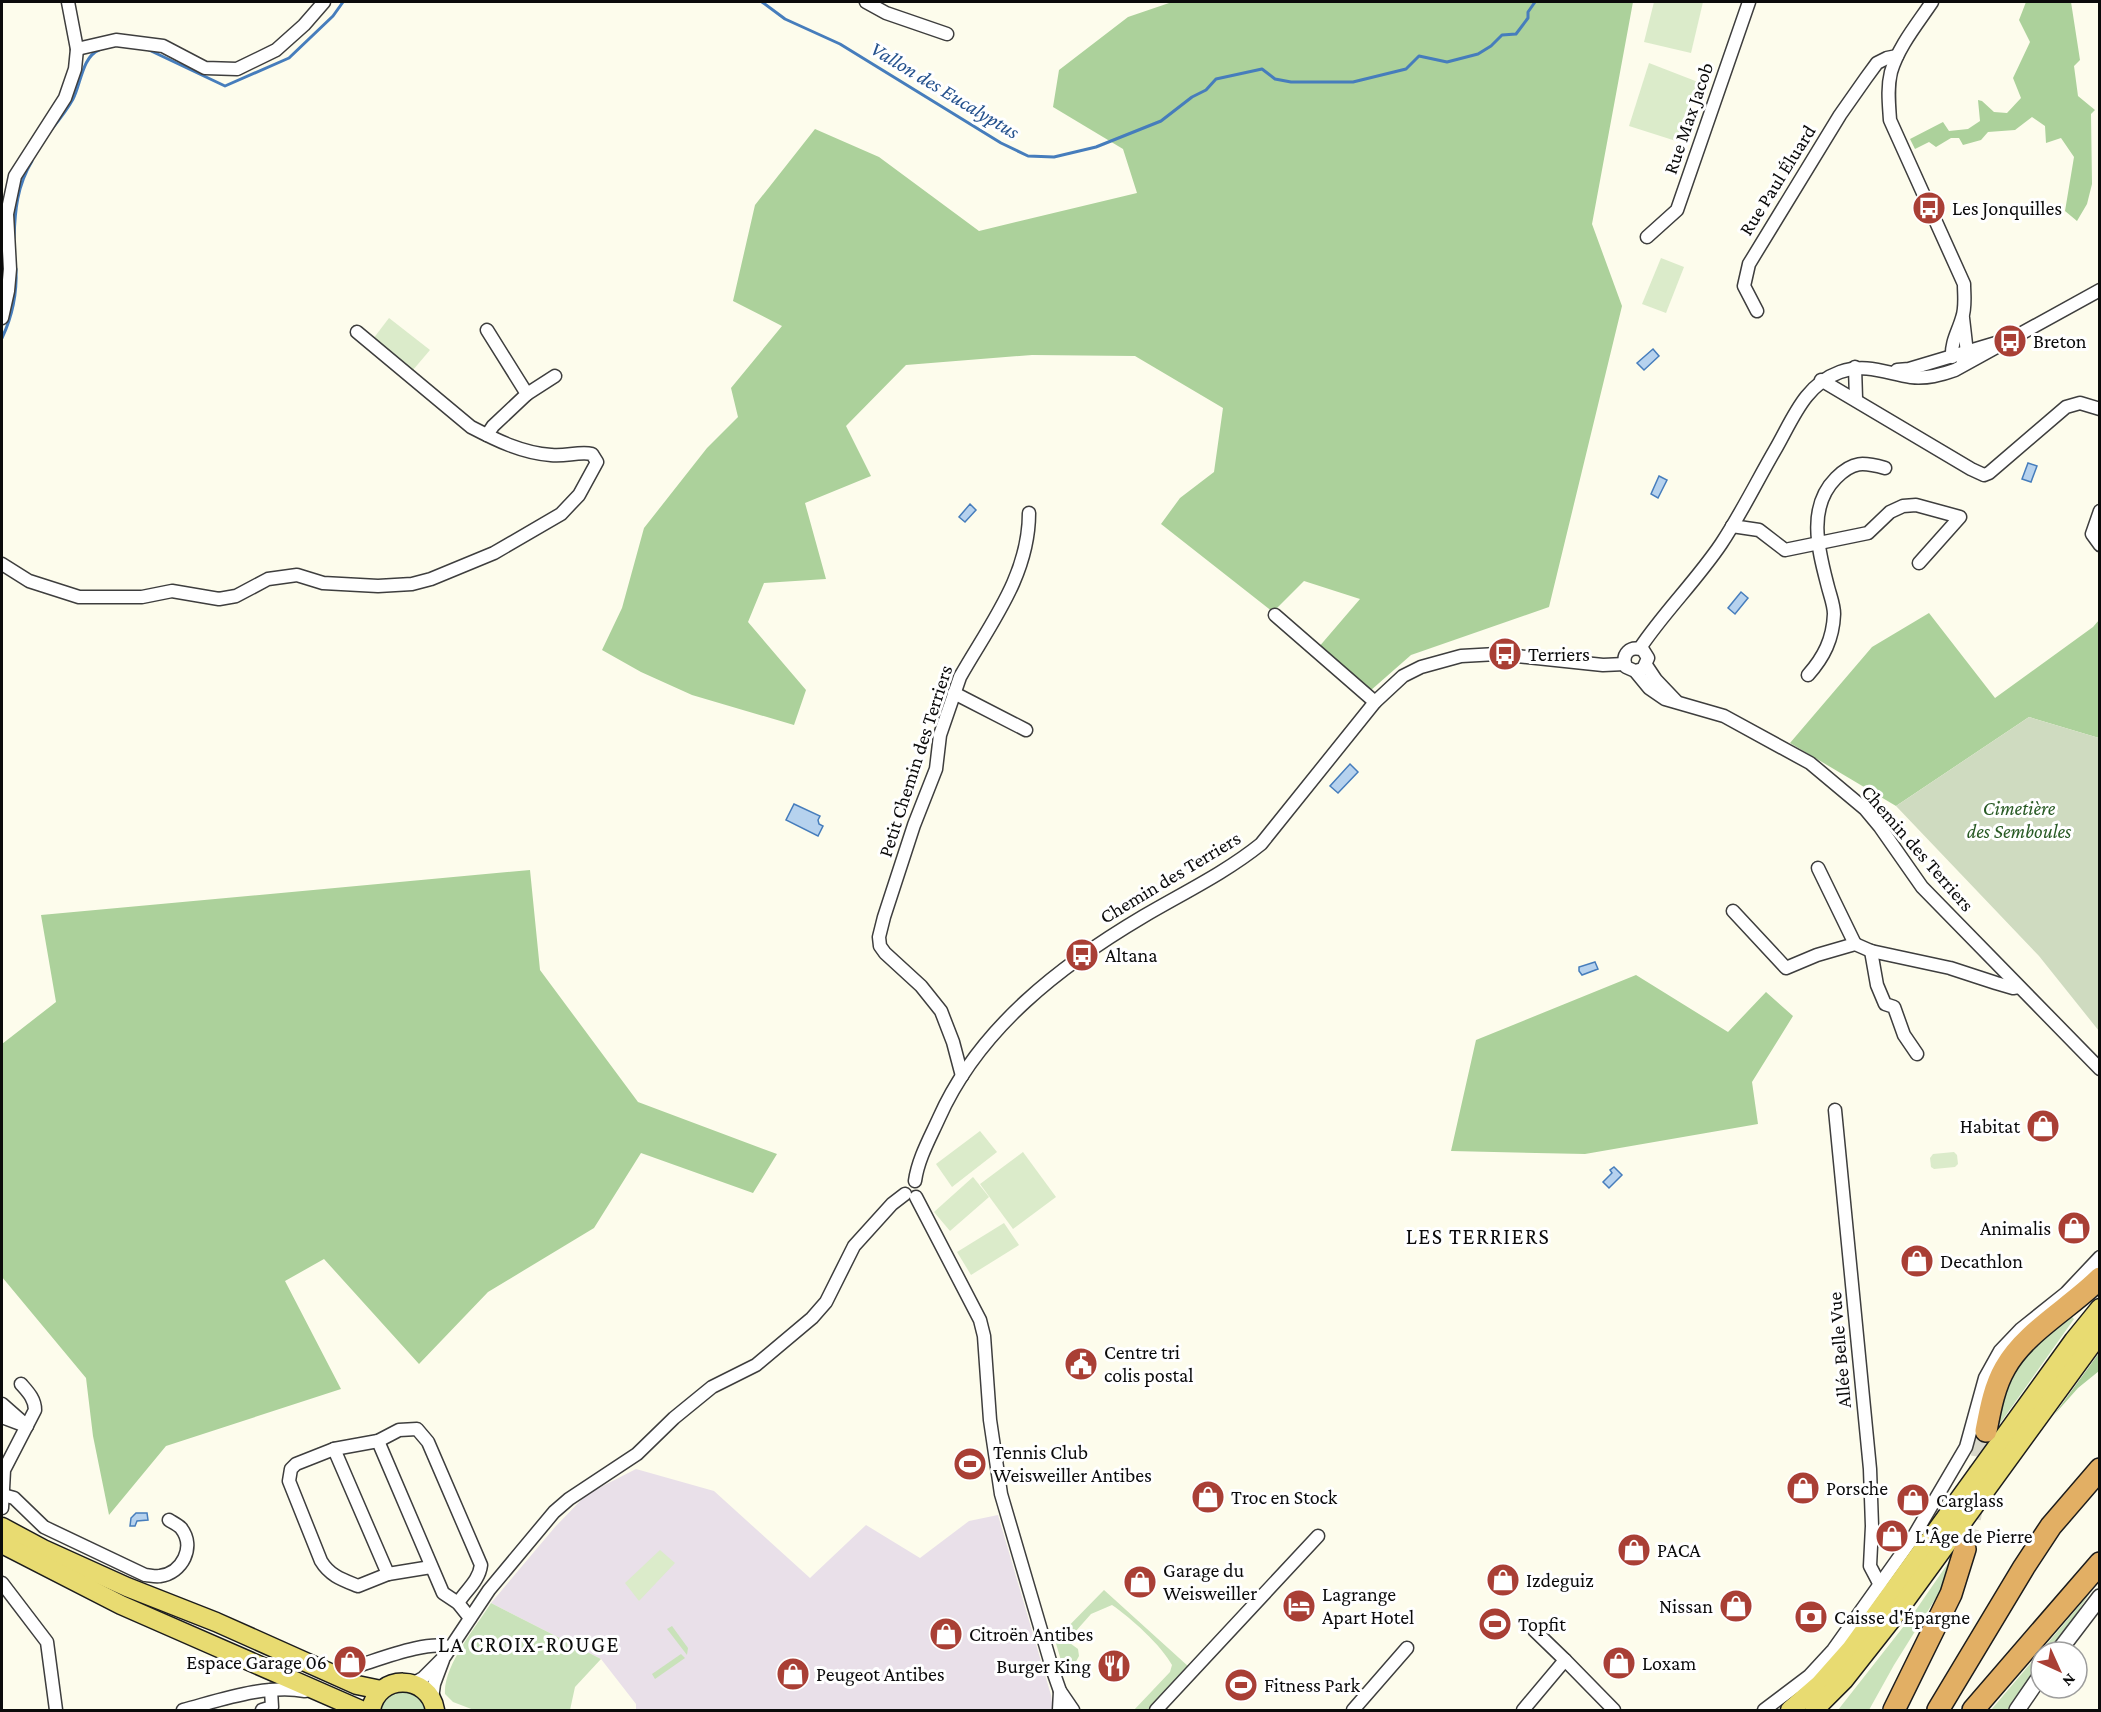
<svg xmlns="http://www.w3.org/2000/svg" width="2101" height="1712" font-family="'Crimson Pro',serif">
  <rect width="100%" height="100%" fill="#fdfcec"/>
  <!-- industrial -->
  <path fill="#e9e0e9" d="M636 1469 714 1491 810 1578 866 1525 920 1558 969 1521 998 1515 1051 1695 1053 1710H636V1704L601 1659 491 1603 555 1527 587 1494Z"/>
  <!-- green -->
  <g fill="#c9e2ba">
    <path d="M2072 1317 2074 1319 1994 1432C1997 1419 1998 1404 2004 1392 2018 1358 2044 1339 2072 1317Z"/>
    <path d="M1955 1553 1949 1577 1894 1665 1869 1710H1838L1911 1617Z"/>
    <path d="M1104 1590 1189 1667 1150 1710H1134L1170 1672 1172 1665C1161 1645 1131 1618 1112 1605L1091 1614 1067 1641 1078 1649 1079 1656 1075 1663 1062 1664 1055 1640Z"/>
    <path d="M2090 1593 2051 1652H2041V1665L2009 1710H1991Z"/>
    <path d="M491 1603 601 1659 575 1687 570 1710H474L453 1702 445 1694C443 1666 476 1627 491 1603Z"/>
    <path d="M672 1626 688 1648 687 1655 667 1629Z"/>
    <path d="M681 1654 685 1658 655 1679 652 1674Z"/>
    <path d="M406 1691 418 1695 429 1710H379C386 1697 391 1693 406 1691Z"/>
  </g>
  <!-- forest -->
  <g fill="#acd19b">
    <path d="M1172 2H1633L1592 224 1622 306 1549 607 1411 655 1370 691 1318 648 1360 599 1304 581 1273 612 1161 524 1180 498 1214 472 1223 408 1135 356 1032 355 906 365 846 426 871 476 805 503 826 579 764 583 748 622 806 690 794 725 692 695 641 672 602 650 622 608 644 528 707 448 738 417 731 388 782 326 733 301 755 205 815 129 879 157 979 231 1137 193 1123 149 1053 107 1059 70 1128 17Z"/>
    <path d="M2026 2H2071L2080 60 2074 66 2078 96 2095 110 2091 114 2092 184 2087 204 2077 221 2065 211 2074 157 2061 138 2046 143 2045 126 2032 117 2015 130 1988 132 1981 140 1963 145 1959 138H1951L1936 147 1929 142 1915 149 1910 139 1943 122 1949 131 1968 129 1980 121 1978 100 1982 101 1994 112 2007 113 2021 98 2013 78 2030 42 2019 20Z"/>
    <path d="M1929 613 1995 698 2093 627 2099 620V738L2029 717 1896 806 1790 743 1872 647Z"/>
    <path d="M530 870 540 970 638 1102 777 1154 753 1193 641 1153 594 1228 488 1292 419 1364 324 1259 285 1281 341 1389 166 1446 109 1515 93 1436 86 1378 2 1277V1044L56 1002 41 915Z"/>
    <path d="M1636 975 1728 1032 1766 992 1793 1016 1752 1082 1758 1124 1585 1154 1451 1151 1476 1040Z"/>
    <path d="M2099 1353V1371L2078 1388 2054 1415Z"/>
  </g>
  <!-- cemetery -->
  <path fill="#cfdbc0" d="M2029 717 2099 738V1031L2039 956 1896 806Z"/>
  <!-- pitch -->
  <g fill="#dbebca">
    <path d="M1654 2H1703L1691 53 1644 42Z"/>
    <path d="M1649 63 1698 82 1676 141 1629 126Z"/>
    <path d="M1661 258 1684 267 1666 313 1642 304Z"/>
    <path d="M389 318 430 350 413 370 373 339Z"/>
    <path d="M980 1131 997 1152 952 1187 936 1164Z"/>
    <path d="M1023 1152 1056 1197 1013 1229 980 1184Z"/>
    <path d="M1954 1152 1957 1155 1958 1164 1955 1167 1934 1169 1931 1167 1930 1158 1933 1154Z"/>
    <path d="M973 1177 989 1197 950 1231 934 1212Z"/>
    <path d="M1004 1223 1019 1245 971 1275 957 1252Z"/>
    <path d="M660 1550 675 1563 639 1601 625 1583Z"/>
  </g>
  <!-- water -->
  <g fill="#b6d2ee" stroke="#467dbc" stroke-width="1.5">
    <path d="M1653 349 1659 356 1644 370 1637 363Z"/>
    <path d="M2028 463 2037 466 2031 482 2022 479Z"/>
    <path d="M1659 476 1667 480 1658 498 1651 494Z"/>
    <path d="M970 504 976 510 965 522 959 517Z"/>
    <path d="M1741 592 1748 598 1735 614 1728 608Z"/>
    <path d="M1350 764 1358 772 1338 793 1330 786Z"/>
    <path d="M794 804 820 816 818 820 819 824 823 826 818 836 786 820Z"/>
    <path d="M1595 962 1598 969 1582 975 1579 971V967Z"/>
    <path d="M1614 1167 1622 1175 1609 1188 1603 1182 1612 1173 1610 1170Z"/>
    <path d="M136 1513H147L148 1520 137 1521 135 1526H130L131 1518Z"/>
  </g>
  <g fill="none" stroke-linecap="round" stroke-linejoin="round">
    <!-- stream -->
    <g stroke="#467dbc" stroke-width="3">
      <path d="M762 2 785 19 840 44 1001 143 1028 156 1054 157 1096 147 1161 121 1192 97 1206 90 1216 79 1262 69 1275 79 1291 82H1353L1406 69 1419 56 1447 62 1478 54 1491 46 1502 35 1516 34 1528 18V12L1535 2"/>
      <path d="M149 50 225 86 289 58 333 16 343 2"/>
      <path d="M51 130C59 120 67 110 73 99 81 84 82 57 99 50"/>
      <path d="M14 238C15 210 17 186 32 161"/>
      <path d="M2 338C12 317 17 292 16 269"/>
    </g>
    <!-- motorway-tunnel -->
    <path stroke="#d9d8ca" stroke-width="21" stroke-dasharray="21 10" stroke-linecap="butt" d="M1965 1549 1986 1431"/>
    <defs>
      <g id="minor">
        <path d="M866 2 886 13 947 34"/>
        <path d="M1932 2C1918 23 1898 47 1891 72 1887 88 1889 104 1890 120L1964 284C1964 295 1966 307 1962 318 1958 332 1951 342 1952 357"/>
        <path d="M77 49 116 40 163 46 205 68 237 69 276 50 304 25 324 2"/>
        <path d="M1647 237 1677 210 1749 2"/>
        <path d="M1757 311 1744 286 1749 264 1840 115 1866 78 1877 63 1887 58 1897 56"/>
        <path d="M2 318 8 291 10 269 7 214 15 176 65 98 75 69 77 49 68 2"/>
        <path d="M1962 359 1967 353 1963 318"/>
        <path d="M1855 367 1856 399"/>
        <path d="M1897 370 1909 369 1996 343"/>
        <path d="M1821 380 1971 469 1984 475 1989 473 2066 407 2080 403 2100 409"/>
        <path d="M527 394 555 376"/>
        <path d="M487 435 493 426 527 394 487 330"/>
        <path d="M2100 511 2092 534 2100 545"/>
        <path d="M1732 526 1759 530 1785 550 1868 533 1890 512 1903 506 1916 505 1960 517 1919 563"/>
        <path d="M2 564 29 581 79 597H142L172 591 219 599 236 596 268 579 297 575 323 583 378 586 412 584 431 579 494 553 561 514 579 495 597 462 592 454C579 451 565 457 551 455 522 453 496 440 471 427L357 332"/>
        <path d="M1275 615 1375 702"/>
        <path d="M1640 648C1664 612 1696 581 1721 544 1741 514 1757 481 1775 450 1793 419 1804 385 1840 372 1866 363 1886 373 1911 377 1927 379 1941 375 1955 370L2100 290"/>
        <path d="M1646 665 1656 680 1676 701"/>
        <path d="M1635 671 1643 669 1648 658 1643 650C1630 645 1621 654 1626 667L1635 671 1649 688 1665 699 1724 716 1810 763 1865 809 1880 827 1922 887 2100 1069"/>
        <path d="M1808 675C1824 657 1833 639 1834 614 1834 605 1830 595 1828 587 1819 552 1806 508 1836 478 1853 461 1863 462 1885 468"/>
        <path d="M954 693 1026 730"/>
        <path d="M1818 868 1855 944"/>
        <path d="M1733 911 1786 968 1817 955 1855 944 1871 951 1950 968 1996 983 2013 988 2019 987"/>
        <path d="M1871 951 1877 985 1885 1004 1894 1007 1904 1035 1917 1054"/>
        <path d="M962 1076 953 1042 941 1011 921 986 885 953 880 946 879 937 884 917 914 825 936 769 940 735 960 677C990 624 1029 576 1029 513"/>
        <path d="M1835 1110 1870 1469 1872 1526 1870 1566 1880 1585"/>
        <path d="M915 1181C918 1159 930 1138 939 1118 979 1028 1061 965 1144 916 1183 893 1225 873 1261 844L1375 702 1403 676 1421 667 1461 656 1497 654 1603 665 1625 664"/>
        <path d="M916 1197 980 1320 984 1336 990 1420 1001 1494 1053 1671 1060 1691 1073 1710"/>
        <path d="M2 1404 27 1426"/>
        <path d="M2 1417 23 1425"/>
        <path d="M378 1441 443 1593 458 1603 470 1618"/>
        <path d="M334 1449 388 1574"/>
        <path d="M3 1495 14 1498 44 1527 145 1575C149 1575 155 1577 160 1576 182 1573 196 1547 181 1528 178 1525 172 1522 169 1520"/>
        <path d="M2 1508 4 1470 35 1410C35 1399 28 1392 21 1384"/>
        <path d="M431 1567 388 1574 358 1586C343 1580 330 1576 321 1561L289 1481 291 1469 296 1464 334 1449 378 1441 399 1430 417 1429 428 1442 481 1565C479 1581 466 1590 458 1603"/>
        <path d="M2 1583 47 1642 56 1710"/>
        <path d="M1565 1660 1614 1710"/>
        <path d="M354 1667C375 1661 432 1638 450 1648"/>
        <path d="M414 1683 423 1678 445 1656 489 1590 554 1512 569 1499 637 1454 674 1418 712 1387 756 1365 812 1318 826 1302 854 1246 892 1204 905 1194"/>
        <path d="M432 1699 434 1684 443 1660"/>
        <path d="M183 1710C221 1700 266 1684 305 1691"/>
        <path d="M262 1710 272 1707 271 1690"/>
        <path d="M1059 1710 1060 1691"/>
        <path d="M1156 1710 1318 1536"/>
        <path d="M1353 1710 1407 1648"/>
        <path d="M1523 1710 1565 1660 1534 1630"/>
        <path d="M1764 1710 1809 1676 1833 1650 1912 1539 1966 1447 1985 1378 2000 1351 2021 1329 2066 1293 2100 1257"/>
      </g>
      <g id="tertiary">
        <path d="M2058 1652 2100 1597"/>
        <path d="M2017 1710 2041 1675"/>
      </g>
      <g id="primary">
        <path d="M2 1527 43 1549 127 1587 216 1622 357 1685 381 1690"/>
        <path d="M2 1544 121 1605 361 1710"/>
        <path d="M371 1710C377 1673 429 1674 435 1710"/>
        <path d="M1790 1710 1820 1684 1851 1649 2074 1340 2100 1308"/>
        <path d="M1814 1710 1844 1680 1892 1619 2100 1333"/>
      </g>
      <g id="motorway">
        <path d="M1986 1431C1990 1410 1994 1387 2005 1368 2025 1332 2070 1308 2100 1278"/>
        <path d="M1894 1710 1951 1594 1965 1549"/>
        <path d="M1938 1710 2024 1567 2051 1526 2100 1469"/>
        <path d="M1973 1710 2100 1563"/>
      </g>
    </defs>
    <!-- minor casing -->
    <use href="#minor" stroke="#3e3e3e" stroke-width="15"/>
    <!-- tertiary casing -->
    <use href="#tertiary" stroke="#3e3e3e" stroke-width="18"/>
    <!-- primary casing -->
    <use href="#primary" stroke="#1c1c1c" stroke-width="21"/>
    <!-- motorway casing -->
    <use href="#motorway" stroke="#1c1c1c" stroke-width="24"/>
    <!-- minor -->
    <use href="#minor" stroke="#fff" stroke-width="12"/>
    <!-- tertiary -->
    <use href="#tertiary" stroke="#fff" stroke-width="15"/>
    <!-- primary -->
    <use href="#primary" stroke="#e8db71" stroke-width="18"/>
    <!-- motorway -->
    <use href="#motorway" stroke="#e2af64" stroke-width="21"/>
  </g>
  <!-- icons -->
  <defs>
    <symbol id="bus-disc" viewBox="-11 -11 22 22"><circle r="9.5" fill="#a93f35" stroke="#fff"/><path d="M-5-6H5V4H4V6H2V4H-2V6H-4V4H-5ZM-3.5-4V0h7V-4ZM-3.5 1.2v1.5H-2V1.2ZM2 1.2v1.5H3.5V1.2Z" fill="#fff"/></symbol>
    <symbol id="shop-disc" viewBox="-11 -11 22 22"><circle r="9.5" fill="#a93f35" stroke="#fff"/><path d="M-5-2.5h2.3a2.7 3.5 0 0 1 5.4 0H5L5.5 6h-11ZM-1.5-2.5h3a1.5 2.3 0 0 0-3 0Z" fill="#fff"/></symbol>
    <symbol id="civic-disc" viewBox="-11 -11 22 22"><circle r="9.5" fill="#a93f35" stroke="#fff"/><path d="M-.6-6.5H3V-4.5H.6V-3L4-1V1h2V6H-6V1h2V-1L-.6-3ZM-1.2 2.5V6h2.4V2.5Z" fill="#fff"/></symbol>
    <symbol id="stadium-disc" viewBox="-11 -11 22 22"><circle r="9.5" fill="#a93f35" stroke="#fff"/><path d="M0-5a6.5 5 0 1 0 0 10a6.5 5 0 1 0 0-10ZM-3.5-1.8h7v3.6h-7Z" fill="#fff"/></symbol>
    <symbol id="hotel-disc" viewBox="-11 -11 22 22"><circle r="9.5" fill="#a93f35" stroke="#fff"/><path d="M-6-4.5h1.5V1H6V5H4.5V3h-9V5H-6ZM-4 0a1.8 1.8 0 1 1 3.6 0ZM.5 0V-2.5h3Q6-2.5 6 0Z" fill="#fff"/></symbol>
    <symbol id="bank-disc" viewBox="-11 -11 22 22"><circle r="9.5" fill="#a93f35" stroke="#fff"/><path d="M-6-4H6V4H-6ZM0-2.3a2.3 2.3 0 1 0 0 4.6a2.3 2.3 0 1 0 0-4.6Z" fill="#fff"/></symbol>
    <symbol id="restaurant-disc" viewBox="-11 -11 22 22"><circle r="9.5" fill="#a93f35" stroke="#fff"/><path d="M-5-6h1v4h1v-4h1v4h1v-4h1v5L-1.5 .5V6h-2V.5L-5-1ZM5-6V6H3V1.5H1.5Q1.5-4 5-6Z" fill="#fff"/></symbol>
  </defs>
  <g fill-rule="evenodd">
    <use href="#bus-disc" x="1910" y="189" width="38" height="38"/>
    <use href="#bus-disc" x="1991" y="322" width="38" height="38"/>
    <use href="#bus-disc" x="1486" y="635" width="38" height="38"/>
    <use href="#bus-disc" x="1063" y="936" width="38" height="38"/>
    <use href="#shop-disc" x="2024" y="1107" width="38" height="38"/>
    <use href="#shop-disc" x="2055" y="1209" width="38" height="38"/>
    <use href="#shop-disc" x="1898" y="1242" width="38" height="38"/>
    <use href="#civic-disc" x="1062" y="1345" width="38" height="38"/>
    <use href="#stadium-disc" x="951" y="1445" width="38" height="38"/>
    <use href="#shop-disc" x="1784" y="1469" width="38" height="38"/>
    <use href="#shop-disc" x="1189" y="1478" width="38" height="38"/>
    <use href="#shop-disc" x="1894" y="1481" width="38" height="38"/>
    <use href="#shop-disc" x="1873" y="1517" width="38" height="38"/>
    <use href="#shop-disc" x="1615" y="1531" width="38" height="38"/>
    <use href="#shop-disc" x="1484" y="1561" width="38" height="38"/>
    <use href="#shop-disc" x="1121" y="1563" width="38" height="38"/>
    <use href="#hotel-disc" x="1280" y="1587" width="38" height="38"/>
    <use href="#shop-disc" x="1717" y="1587" width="38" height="38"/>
    <use href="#bank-disc" x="1792" y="1598" width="38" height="38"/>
    <use href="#stadium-disc" x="1476" y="1605" width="38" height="38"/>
    <use href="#shop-disc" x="927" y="1615" width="38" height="38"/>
    <use href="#shop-disc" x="331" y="1643" width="38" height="38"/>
    <use href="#shop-disc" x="1600" y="1644" width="38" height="38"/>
    <use href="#restaurant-disc" x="1095" y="1647" width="38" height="38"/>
    <use href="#shop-disc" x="774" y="1655" width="38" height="38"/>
    <use href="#stadium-disc" x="1222" y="1666" width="38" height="38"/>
  </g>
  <g text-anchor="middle" stroke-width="6" stroke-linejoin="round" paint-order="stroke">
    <!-- street labels -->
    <g font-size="20" fill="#0b0b0b" stroke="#fff">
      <text transform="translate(1688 118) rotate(-71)" y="7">Rue Max Jacob</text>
      <text transform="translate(1777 180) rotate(-58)" y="7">Rue Paul Éluard</text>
      <text transform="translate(915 761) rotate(-72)" y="7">Petit Chemin des Terriers</text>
      <text transform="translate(1918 848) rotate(49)" y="7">Chemin des Terriers</text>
      <text transform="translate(1170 877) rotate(-31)" y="7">Chemin des Terriers</text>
      <text transform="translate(1839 1350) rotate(-95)" y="7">Allée Belle Vue</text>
    </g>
    <!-- poi labels -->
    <g font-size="20" fill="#0b0b0b" stroke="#fff" text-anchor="start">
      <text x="1952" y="215">Les Jonquilles</text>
      <text x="2033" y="348">Breton</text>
      <text x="1528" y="661">Terriers</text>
      <text x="1105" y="962">Altana</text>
      <text x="2020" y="1133" text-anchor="end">Habitat</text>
      <text x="2051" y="1235" text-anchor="end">Animalis</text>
      <text x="1940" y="1268">Decathlon</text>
      <text x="1104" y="1359">Centre tri<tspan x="1104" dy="23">colis postal</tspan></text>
      <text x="993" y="1459">Tennis Club<tspan x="993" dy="23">Weisweiller Antibes</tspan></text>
      <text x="1826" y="1495">Porsche</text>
      <text x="1231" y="1504">Troc en Stock</text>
      <text x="1936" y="1507">Carglass</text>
      <text x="1915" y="1543">L'Âge de Pierre</text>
      <text x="1657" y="1557">PACA</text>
      <text x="1163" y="1577">Garage du<tspan x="1163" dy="23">Weisweiller</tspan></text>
      <text x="1526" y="1587">Izdeguiz</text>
      <text x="1322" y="1601">Lagrange<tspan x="1322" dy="23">Apart Hotel</tspan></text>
      <text x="1713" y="1613" text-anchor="end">Nissan</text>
      <text x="1834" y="1624">Caisse d'Épargne</text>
      <text x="1518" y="1631">Topfit</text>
      <text x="969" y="1641">Citroën Antibes</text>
      <text x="327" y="1669" text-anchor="end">Espace Garage 06</text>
      <text x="1642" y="1670">Loxam</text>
      <text x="1091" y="1673" text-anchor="end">Burger King</text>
      <text x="816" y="1681">Peugeot Antibes</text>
      <text x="1264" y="1692">Fitness Park</text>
    </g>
    <!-- park labels -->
    <g font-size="20" font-style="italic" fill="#285a24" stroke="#fff">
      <text x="2019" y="815">Cimetière<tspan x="2019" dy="23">des Semboules</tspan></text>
    </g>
    <!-- water labels -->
    <g font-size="21" font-style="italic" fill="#24518d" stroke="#fff">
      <text transform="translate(945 90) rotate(31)" y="7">Vallon des Eucalyptus</text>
    </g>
    <!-- quarter labels -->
    <g font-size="22" letter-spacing="1.5" fill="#0b0b0b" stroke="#fff">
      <text x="1478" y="1244">LES TERRIERS</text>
      <text x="529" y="1652">LA CROIX-ROUGE</text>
    </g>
  </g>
  <!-- border -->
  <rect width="2101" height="1712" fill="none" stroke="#0b0b0b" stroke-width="6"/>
  <!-- north arrow -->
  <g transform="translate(2059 1670) rotate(135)"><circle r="28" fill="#ffffff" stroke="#9d9d9d" stroke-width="1.5"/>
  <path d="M0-4.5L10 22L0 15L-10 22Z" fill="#a93f35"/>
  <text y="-9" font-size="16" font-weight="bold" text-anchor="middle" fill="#0b0b0b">N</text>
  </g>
</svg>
